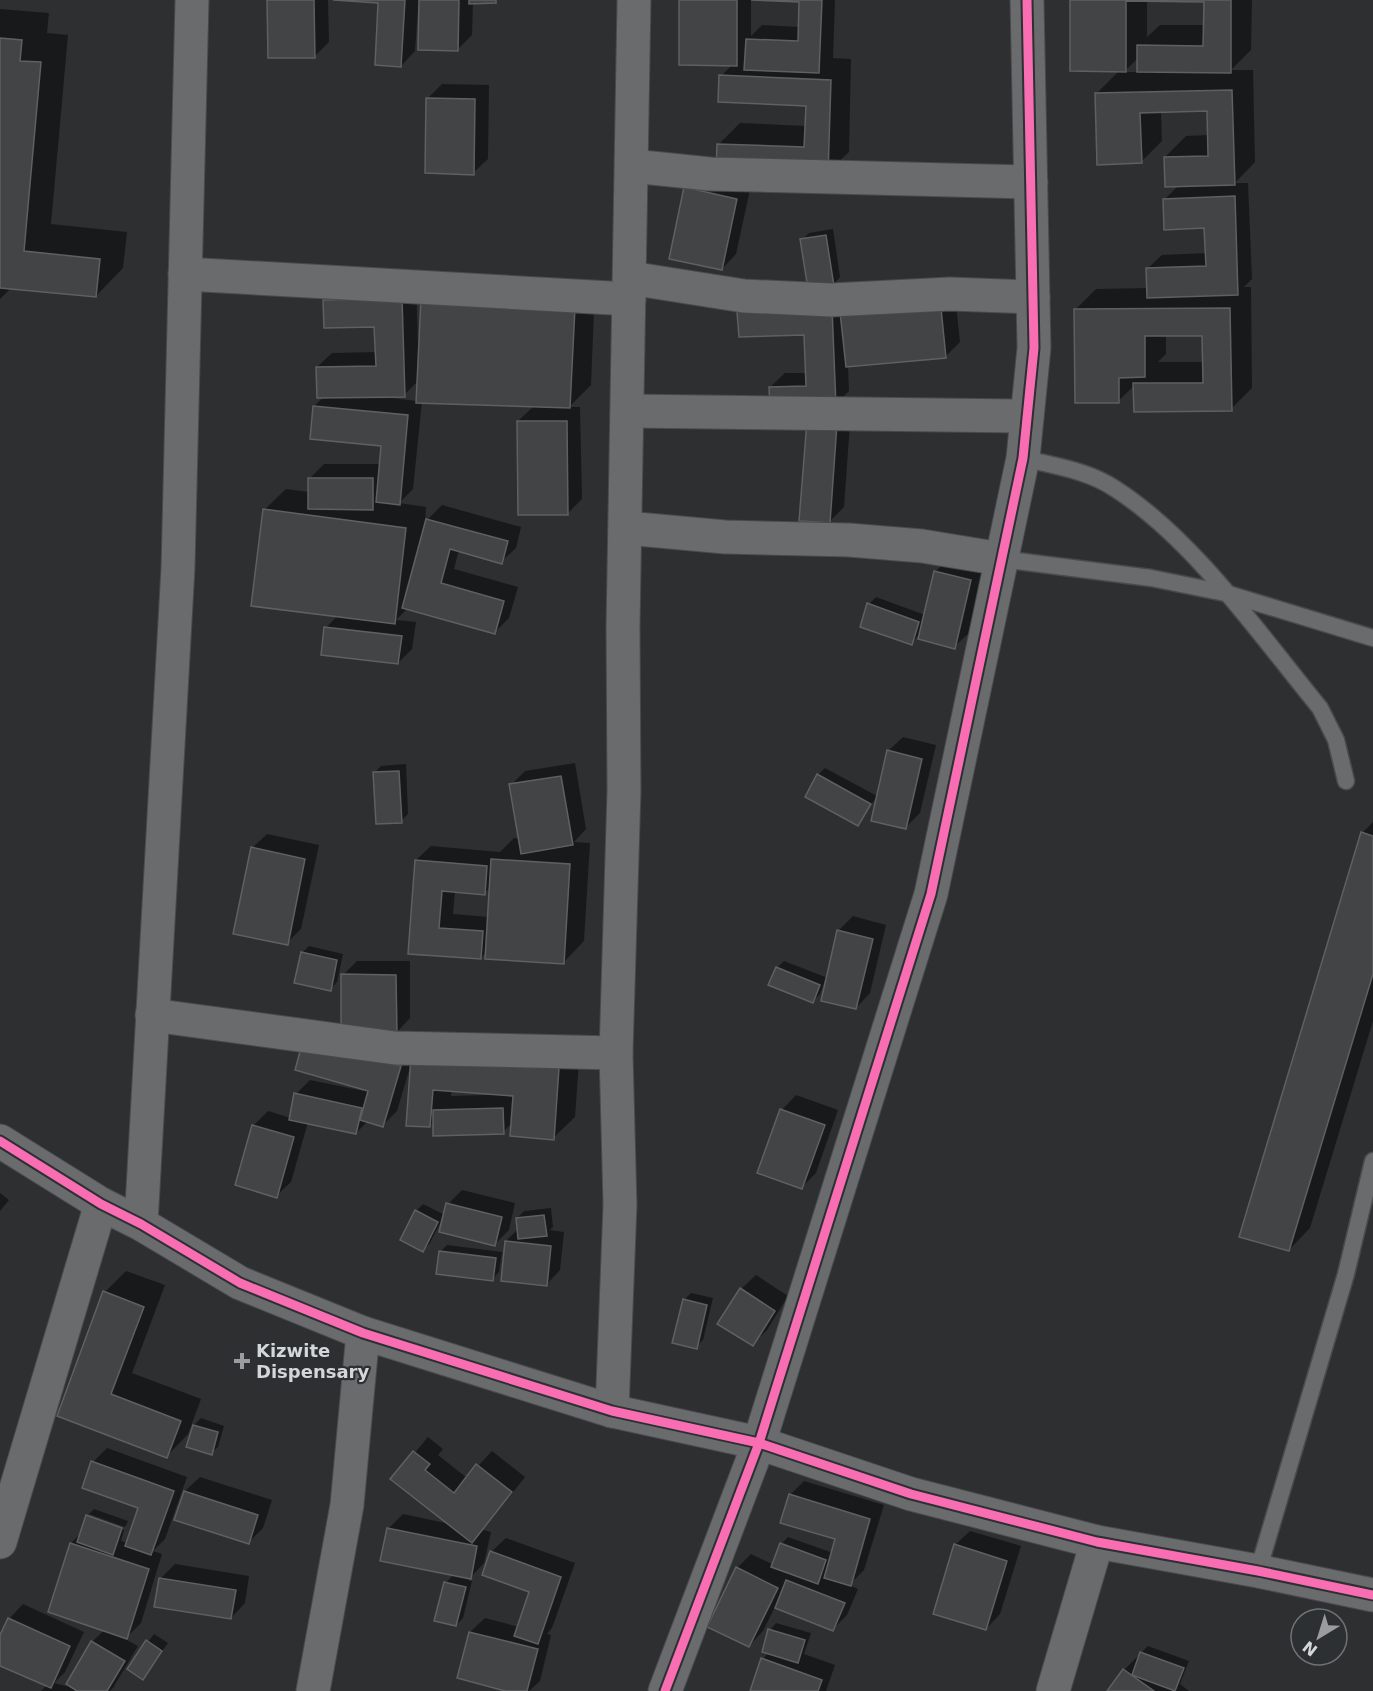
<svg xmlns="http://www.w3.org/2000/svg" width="1373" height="1691" font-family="'DejaVu Sans',sans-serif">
  <rect width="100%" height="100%" fill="#2d2f31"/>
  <!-- shadow -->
  <g fill="#0007" fill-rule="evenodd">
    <path d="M268 0H328L329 42 315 56Z"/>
    <path d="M354 0H497L473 2 472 35 457 50 418 8 415 51 401 66 380 2Z"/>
    <path d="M680 0H751V36L762 25 800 27 801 1 787 0H835L833 58 851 59 849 152 827 173 718 145 740 123 807 126V104L721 76 733 64Z"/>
    <path d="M1072 0H1147V37L1160 25H1205V0H1174H1252L1251 50 1231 70H1253L1255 162 1235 183H1248L1252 279 1244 287H1251L1252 388 1231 409 1135 385 1118 401 1075 310 1096 289 1148 288 1147 269 1162 255 1207 253 1206 227 1165 199 1179 185 1165 157 1186 136 1209 135 1208 110 1161 111 1162 141 1141 162 1096 94 1120 70ZM1138 58V72H1124ZM1204 334V362H1158L1166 354V335Z"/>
    <path d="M0 9 49 13 47 33 68 35 51 224 127 232 123 268 96 296 11 288 0 299Z"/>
    <path d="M442 84 489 85 488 159 473 173 427 99Z"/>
    <path d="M751 185 736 254 722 269 686 188Z"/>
    <path d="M833 229 840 277 834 284 802 240 809 233Z"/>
    <path d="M416 284 418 344H420L595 286 591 385 569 407H580L582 499 568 513 518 421 534 406 422 401 413 489 399 503 426 507 425 522 442 505 521 527 516 548 501 562 459 550 454 569 518 587 509 618 495 632 408 608 396 620 416 622 412 649 398 663 326 628 338 615 264 510 286 489 309 492V479L324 464H381L382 445 314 406 325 396 317 367 332 353 377 352 376 325 325 300 339 286ZM418 381 417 401 383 397 384 395H404Z"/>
    <path d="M955 295 960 342 945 357 848 366 849 391 835 405 851 410 844 507 829 522 809 421 770 387 785 373H807L805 333 739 312Z"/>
    <path d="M950 557 984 565 969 633 954 647 920 634 911 643 869 604 876 597 925 615 936 571Z"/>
    <path d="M903 737 936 745 920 813 905 828 888 751Z"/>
    <path d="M575 763 586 829 574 842 590 843 584 941 563 963 487 951 481 958 410 952 416 860 431 846 500 852 514 838 520 839 511 785 525 771ZM491 887 489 917 453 914 455 891 484 893Z"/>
    <path d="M406 764 408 814 401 821 374 773 381 766Z"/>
    <path d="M825 768 877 796 858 825 818 775Z"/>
    <path d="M1373 822V1021L1310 1228 1289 1250 1362 833Z"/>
    <path d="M267 834 319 845 301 929 287 943 252 848Z"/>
    <path d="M853 916 886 925 870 993 856 1008 825 980 820 994 813 1001 777 968 784 961 828 978 838 931Z"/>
    <path d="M309 946 343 954 337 982 330 989 302 953Z"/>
    <path d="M357 961H410V1018L396 1033 580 1047 575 1117 553 1138 512 1123 503 1132 435 1120 429 1126 411 1064 397 1111 383 1125 368 1121 356 1133 308 1122 291 1182 276 1196 237 1184 254 1125 268 1111 291 1118 296 1094 310 1080 364 1091 343 1031V975ZM452 1090 489 1093V1095L451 1096Z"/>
    <path d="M796 1095 838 1110 816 1173 802 1187 759 1172 782 1110Z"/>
    <path d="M462 1190 515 1203 509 1230 494 1245 444 1215 430 1243 423 1250 416 1211 423 1204 445 1215 448 1204Z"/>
    <path d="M0 1193 9 1200 0 1211Z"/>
    <path d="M551 1208 553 1227 550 1230 564 1232 560 1270 546 1285 506 1241 518 1229 517 1218 524 1211Z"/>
    <path d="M447 1245 502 1252 499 1272 493 1279 440 1252Z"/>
    <path d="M126 1271 165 1285 132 1373 201 1399 188 1434 167 1456 59 1415 105 1292Z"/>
    <path d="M756 1275 788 1296 767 1330 752 1345 741 1289Z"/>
    <path d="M691 1293 713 1298 703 1340 696 1347 684 1300Z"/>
    <path d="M201 1418 224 1426 218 1447 211 1453 188 1446 194 1425Z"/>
    <path d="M428 1437 443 1449 438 1455 467 1478 492 1451 525 1477 483 1530 491 1532 484 1563 468 1580 472 1581 463 1618 456 1625 446 1583 454 1574 388 1529 403 1514 450 1524 393 1479Z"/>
    <path d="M107 1448 187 1477 165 1539 153 1551 162 1554 141 1623 125 1639 138 1646 113 1688 110 1691H41L47 1685 0 1664V1639L9 1619 23 1604 84 1632 65 1672 54 1683 66 1686 92 1642 104 1630 49 1611 71 1543 81 1533 87 1516 94 1509 128 1521 125 1527 89 1514V1517L124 1530 121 1541 128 1543 140 1507 93 1462Z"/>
    <path d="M200 1477 272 1500 263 1528 248 1543 176 1519 185 1491Z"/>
    <path d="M804 1481 884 1505 864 1570 849 1585 858 1589 847 1615 833 1629 775 1607 763 1631 749 1646 737 1568 751 1554 774 1565 781 1544 788 1537 833 1553 837 1538 790 1495Z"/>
    <path d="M970 1531 1021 1546 1000 1614 986 1629 955 1545Z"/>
    <path d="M506 1538 575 1563 552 1628 547 1634 551 1635 540 1681 529 1691H511L470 1632 485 1618 519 1627 531 1591 491 1552Z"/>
    <path d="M175 1564 249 1576 245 1603 231 1618 161 1578Z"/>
    <path d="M776 1623 811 1633 804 1654 835 1665 826 1691H752L763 1659 769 1652 770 1630Z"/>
    <path d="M154 1634 168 1643 143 1678 129 1668Z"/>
    <path d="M1148 1646 1189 1661 1180 1684 1189 1691H1109L1124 1670Z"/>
  </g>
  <!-- building -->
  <g fill="#424445" stroke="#5e6062" stroke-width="1.5">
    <path d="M267 0H314L315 58H268Z"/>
    <path d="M333 0H405L401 67 375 65 378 3Z"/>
    <path d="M419 0H459L458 51 418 50Z"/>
    <path d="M469 0H496V3L469 4Z"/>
    <path d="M679 0H737V66L679 65Z"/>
    <path d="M751 0H822L819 73 744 70 746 39 798 41 799 2Z"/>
    <path d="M1070 0H1231V73L1137 72V45L1203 46 1204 2 1126 1V72L1070 71Z"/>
    <path d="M0 38 22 40 20 61 41 62 24 251 100 259 96 297 0 288Z"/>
    <path d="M719 75 831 80 828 174 716 170 717 144 804 147 806 106 718 102Z"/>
    <path d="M1232 90 1235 185 1165 187 1164 157 1208 156 1207 111 1140 113 1142 163 1097 165 1095 93Z"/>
    <path d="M426 98 475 99 474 175 425 173Z"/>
    <path d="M684 187 737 199 722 270 669 259Z"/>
    <path d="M1235 196 1238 295 1147 298 1146 268 1206 266 1204 228 1164 230 1163 199Z"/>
    <path d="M826 235 834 286 808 289 800 239Z"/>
    <path d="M402 298 405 397 317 398 316 367 376 366 374 327 324 328 323 300Z"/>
    <path d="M421 299 575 307 570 408 416 403Z"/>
    <path d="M832 308 836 406 770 409 769 387 806 386 804 335 739 337 737 312Z"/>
    <path d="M941 308 946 358 846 367 840 312Z"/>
    <path d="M1230 308 1232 411 1134 412 1133 383H1203L1202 336H1145V377L1119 378V403H1075L1074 309Z"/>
    <path d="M313 406 408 415 400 505 376 502 381 446 310 439Z"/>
    <path d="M517 421H567L568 515H518Z"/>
    <path d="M807 421 837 424 830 523 799 521Z"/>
    <path d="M308 478H373V510L308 509Z"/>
    <path d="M263 509 406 528 395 624 251 606Z"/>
    <path d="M426 519 508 541 502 564 450 549 441 583 504 601 495 634 402 608Z"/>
    <path d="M934 571 971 580 955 649 918 639Z"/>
    <path d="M867 603 919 622 912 645 860 627Z"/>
    <path d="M324 627 402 636 398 664 321 655Z"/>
    <path d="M887 750 922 759 906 829 871 821Z"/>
    <path d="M399 771 402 823 376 824 373 772Z"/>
    <path d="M817 774 871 804 858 826 805 797Z"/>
    <path d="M561 776 573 845 521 854 509 784Z"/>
    <path d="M1361 832 1373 836V974L1289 1251 1239 1237Z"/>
    <path d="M251 847 305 859 288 945 233 934Z"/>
    <path d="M491 859 570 864 564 964 485 959Z"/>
    <path d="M415 860 487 866 485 895 442 891 439 928 483 931 481 959 408 954Z"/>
    <path d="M837 930 873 939 856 1009 821 1001Z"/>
    <path d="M301 952 337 960 331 991 294 983Z"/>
    <path d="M776 967 820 985 813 1003 768 985Z"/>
    <path d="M341 974 396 975 397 1034H341Z"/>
    <path d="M304 1037 401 1066 383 1127 360 1120 368 1091 295 1070Z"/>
    <path d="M411 1057 559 1068 554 1140 510 1136 513 1096 433 1090 430 1127 406 1126Z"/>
    <path d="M294 1093 362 1108 356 1134 289 1120Z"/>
    <path d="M503 1108 504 1134 433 1136V1110Z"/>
    <path d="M780 1109 825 1125 802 1189 757 1173Z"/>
    <path d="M252 1125 294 1137 277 1198 235 1185Z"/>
    <path d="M446 1203 502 1217 495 1246 439 1232Z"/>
    <path d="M415 1210 438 1222 423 1252 400 1240Z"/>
    <path d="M544 1215 547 1236 518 1239 516 1218Z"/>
    <path d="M505 1241 551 1246 547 1286 501 1281Z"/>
    <path d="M439 1251 496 1258 493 1281 436 1274Z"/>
    <path d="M740 1288 775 1311 753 1346 717 1324Z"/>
    <path d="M103 1291 144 1307 111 1394 181 1421 167 1458 57 1416Z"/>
    <path d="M683 1299 707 1305 697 1349 672 1343Z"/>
    <path d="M193 1425 218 1432 212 1455 186 1447Z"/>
    <path d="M413 1451 430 1464 425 1470 454 1493 476 1464 512 1492 472 1543 390 1479Z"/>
    <path d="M91 1461 174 1491 151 1555 125 1546 138 1508 82 1488Z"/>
    <path d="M184 1491 258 1515 249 1544 174 1520Z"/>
    <path d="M789 1494 870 1519 851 1586 824 1578 835 1539 780 1523Z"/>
    <path d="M86 1515 122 1528 113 1555 77 1542Z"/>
    <path d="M387 1528 477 1546 471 1579 380 1561Z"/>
    <path d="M70 1543 149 1569 127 1639 48 1612Z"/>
    <path d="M780 1543 826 1560 818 1584 771 1567Z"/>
    <path d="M954 1544 1007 1561 986 1630 933 1614Z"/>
    <path d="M490 1551 561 1577 538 1644 514 1636 529 1592 482 1575Z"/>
    <path d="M736 1567 778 1588 749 1647 707 1627Z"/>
    <path d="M159 1578 236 1590 231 1619 154 1607Z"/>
    <path d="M786 1580 845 1603 833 1631 775 1608Z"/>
    <path d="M444 1582 466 1587 456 1626 434 1621Z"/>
    <path d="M8 1618 70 1646 51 1688 0 1666V1635Z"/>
    <path d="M768 1629 805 1640 798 1663 762 1652Z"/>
    <path d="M469 1632 538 1649 527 1691H505L457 1678Z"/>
    <path d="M146 1640 162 1651 143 1680 127 1669Z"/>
    <path d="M91 1641 125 1661 107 1691H77L66 1684Z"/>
    <path d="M1140 1652 1184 1668 1175 1691 1132 1675Z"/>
    <path d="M761 1658 822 1680 818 1691H750Z"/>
    <path d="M1123 1669 1154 1691H1107Z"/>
  </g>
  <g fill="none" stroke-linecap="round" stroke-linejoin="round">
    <defs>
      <g id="lane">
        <path d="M1023 458C1053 466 1087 470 1114 488 1193 538 1260 635 1320 708L1336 740 1346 781"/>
        <path d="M1001 559 1151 578 1225 593 1373 638"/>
        <path d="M1258 1571 1346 1274 1373 1161"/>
      </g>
      <g id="street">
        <path d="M632 166 710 174 1031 182"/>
        <path d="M185 274 629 299"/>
        <path d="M630 278 744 296 831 300 950 294 1033 297"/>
        <path d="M628 411 1027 416"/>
        <path d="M626 528 725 537 849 540 922 546 1001 559"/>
        <path d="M152 1015 395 1048 616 1053"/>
        <path d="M0 1141 101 1204 141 1224 240 1283 363 1333 612 1411 759 1443 911 1494 1097 1542 1258 1571 1373 1595"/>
        <path d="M141 1224 178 568 192 0"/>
        <path d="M612 1411 620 1205 616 1053 624 791 623 627 634 0"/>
        <path d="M0 1542 101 1204"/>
        <path d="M313 1691 347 1505 363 1333"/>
        <path d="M665 1691 759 1443 931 894 1023 458 1034 348 1027 0"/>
        <path d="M1053 1691 1097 1542"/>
      </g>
    </defs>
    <!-- lane casing -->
    <use href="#lane" stroke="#484a4b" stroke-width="19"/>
    <!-- street casing -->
    <use href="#street" stroke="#484a4b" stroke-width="35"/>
    <!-- lane -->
    <use href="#lane" stroke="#696b6c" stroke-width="16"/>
    <!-- street -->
    <use href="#street" stroke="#696b6c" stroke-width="33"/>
    <defs>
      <g id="cycleway">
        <path d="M0 1141 101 1204 141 1224 240 1283 363 1333 612 1411 759 1443 911 1494 1097 1542 1258 1571 1373 1595"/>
        <path d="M665 1691 759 1443 931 894 1023 458 1034 348 1027 0"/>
      </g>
    </defs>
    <!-- cycleway casing -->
    <use href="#cycleway" stroke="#2c3032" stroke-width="13"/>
    <!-- cycleway -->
    <use href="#cycleway" stroke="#f96db3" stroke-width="9"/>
  </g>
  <!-- markers -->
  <path fill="#9a9c9e" stroke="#2c3032" stroke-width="2" d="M239 1352h6v6h6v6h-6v6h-6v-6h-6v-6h6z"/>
  <g text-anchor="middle" stroke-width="4.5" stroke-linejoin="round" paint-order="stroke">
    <!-- poi labels -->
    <g font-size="18" font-weight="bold" fill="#d4d7d8" stroke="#2c3032" text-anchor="start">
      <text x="256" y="1357">Kizwite<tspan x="256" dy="21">Dispensary</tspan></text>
    </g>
  </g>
  <!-- north arrow -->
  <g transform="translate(1319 1637) rotate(218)"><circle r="28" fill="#2c3032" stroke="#6f7374" stroke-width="1.5"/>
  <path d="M0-4.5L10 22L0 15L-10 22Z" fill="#9a9c9e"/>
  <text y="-9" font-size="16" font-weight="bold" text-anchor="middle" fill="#d4d7d8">N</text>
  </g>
</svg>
